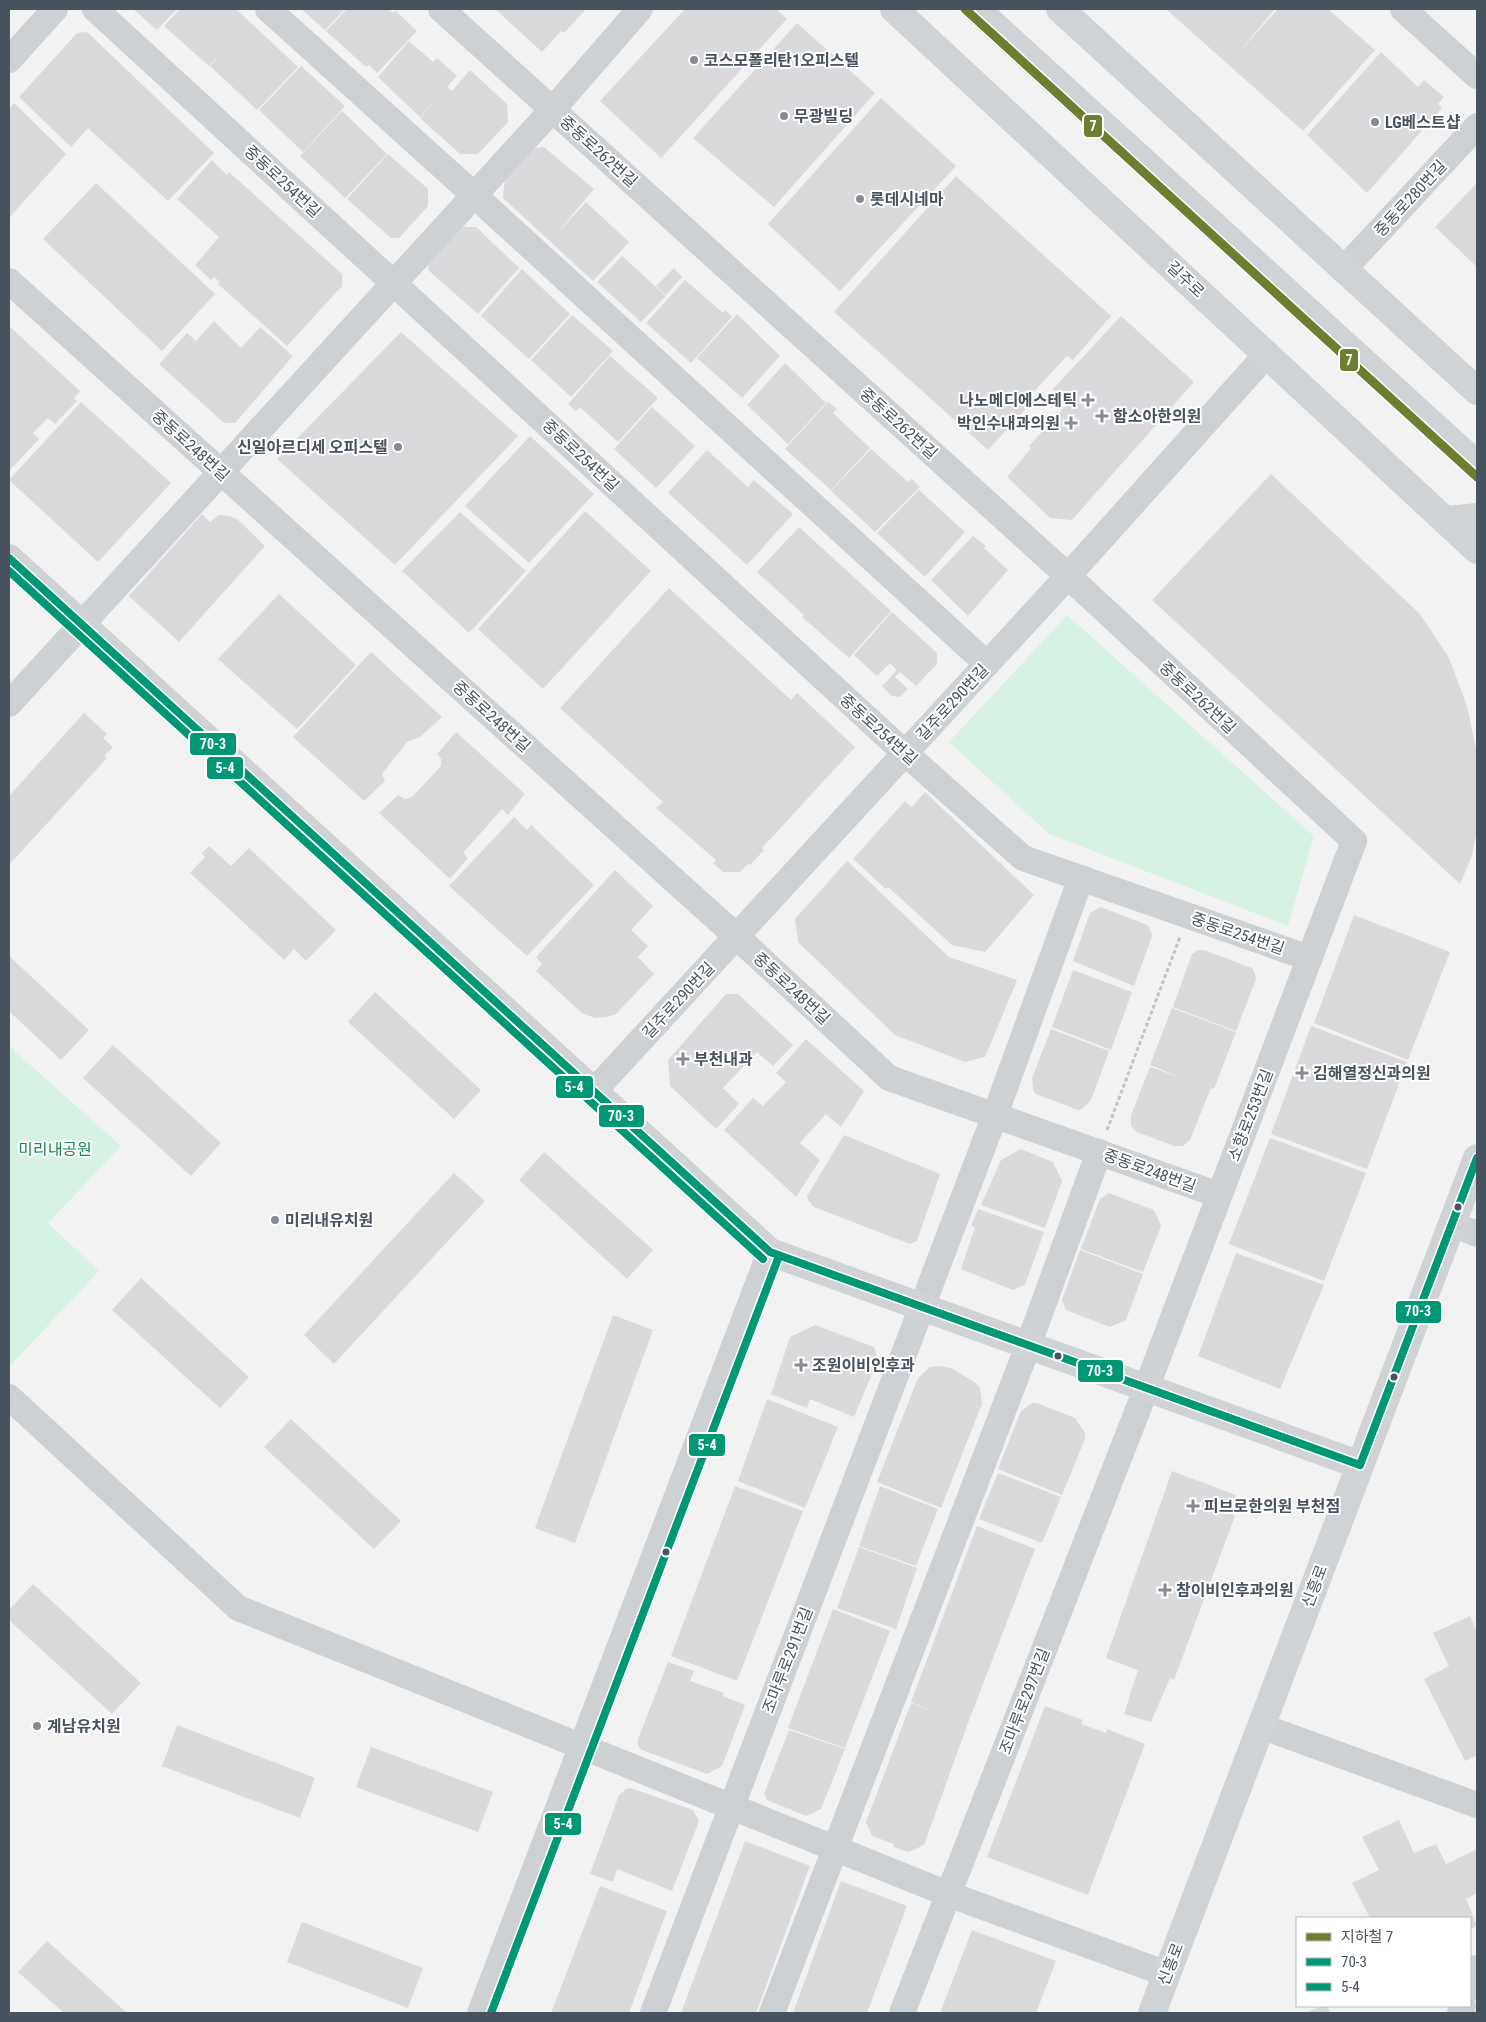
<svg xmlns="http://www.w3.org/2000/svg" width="1486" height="2022" font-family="'Roboto Condensed','Noto Sans KR',sans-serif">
  <rect width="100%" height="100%" fill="#f3f2f2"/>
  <!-- green -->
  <g fill="#d6f2e3">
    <path d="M1067 615 1314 836 1288 926 1049 834 949 742Z"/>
    <path d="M9 1046 121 1146 48 1223 99 1271 9 1367Z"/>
  </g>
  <!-- building -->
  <g fill="#dadadd">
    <path d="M133 9H177L157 30Z"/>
    <path d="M180 9H236L298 67 257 110 210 66 222 52 209 66 164 26Z"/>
    <path d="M301 9H345L325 30Z"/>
    <path d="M347 9H388L393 13 396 11 417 31 377 73 369 65 366 67 326 31Z"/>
    <path d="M495 9H586L564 33 561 31 542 52Z"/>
    <path d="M685 9H776L787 19 661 158 600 101Z"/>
    <path d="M1166 9H1275L1238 53 1278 9H1328L1375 50 1303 131Z"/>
    <path d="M797 23 875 93 774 207 693 138Z"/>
    <path d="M87 32 214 153 168 201 88 128 71 147 19 97 77 33Z"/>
    <path d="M409 41 433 62 437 58 457 76 447 87 452 91 470 70 507 104 508 122 478 154H460L420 118 440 95 420 117 378 77Z"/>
    <path d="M1381 52 1418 87 1424 80 1444 97 1438 104 1442 108 1367 193 1307 135Z"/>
    <path d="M301 66 345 106 303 152 259 110Z"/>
    <path d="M881 98 956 166 840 291 768 224Z"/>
    <path d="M14 103 66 154 9 218V110Z"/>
    <path d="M342 111 387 154 345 198 300 156Z"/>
    <path d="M544 147 594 189 553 238 586 202 629 242 593 281 503 198 505 176 527 149Z"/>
    <path d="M388 154 428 189V206L399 238H391L347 199Z"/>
    <path d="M212 160 227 175 229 172 342 274V286L287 346 218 284 220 282 214 277 211 280 195 265 219 237 177 199Z"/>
    <path d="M956 176 1111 316 1073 360 1067 356 1028 398 1032 402 988 450 834 312Z"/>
    <path d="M96 183 215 294 162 351 43 239Z"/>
    <path d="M1477 183V267L1435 227Z"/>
    <path d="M459 227H476L519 268 478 314 428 270 429 262Z"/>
    <path d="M622 256 666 296 641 322 597 282Z"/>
    <path d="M674 268 682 277 666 295 656 286Z"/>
    <path d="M522 269 570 314 529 359 481 316Z"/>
    <path d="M685 280 723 313 726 310 732 317 691 363 646 323Z"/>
    <path d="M737 314 780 356 742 398 697 358Z"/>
    <path d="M572 315 613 351 571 397 531 360Z"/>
    <path d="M1121 316 1194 382 1072 520 1050 518 1007 477 1031 448 1029 446 1067 404 1053 389Z"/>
    <path d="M214 321 241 348 260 327 293 356 235 423H224L159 364 187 333 196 341Z"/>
    <path d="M9 326 80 391 74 398 77 401 55 424 48 418 33 433 39 439 11 469 9 467Z"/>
    <path d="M401 332 518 436 395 565 277 459Z"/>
    <path d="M610 356 658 398 618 442 580 407 576 411 568 404Z"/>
    <path d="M785 363 826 403 788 444 747 405Z"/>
    <path d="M81 402 171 483 98 562 9 480Z"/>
    <path d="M828 402 837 409 833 413 870 448 831 490 785 449Z"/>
    <path d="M652 407 695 446 656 488 614 449Z"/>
    <path d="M530 436 594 494 529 563 465 506Z"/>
    <path d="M871 449 908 482 912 479 920 487 875 532 831 491Z"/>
    <path d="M707 450 748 487 754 480 793 514 747 565 668 493Z"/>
    <path d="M1271 474 1420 614 1449 658 1467 706 1477 754V828L1472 856 1460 884 1152 600Z"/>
    <path d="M919 490 965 532 925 577 877 533Z"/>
    <path d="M585 511 651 571 543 689 478 629Z"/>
    <path d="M460 512 526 571 469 633 402 571Z"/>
    <path d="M202 514 210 522 219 515 229 516 237 519 265 546 179 642 129 596Z"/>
    <path d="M799 527 891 611 849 658 802 617 804 615 757 572Z"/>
    <path d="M973 536 986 546 984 548 1008 570 968 616 931 580Z"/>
    <path d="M669 588 791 700 797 693 855 747 762 848 764 850 750 865 748 864 740 872H723L713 863 716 860 656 808 663 802 560 708Z"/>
    <path d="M279 594 356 665 297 729 218 659Z"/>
    <path d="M892 612 937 653V664L916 686 900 672 895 677 908 689 900 697 892 696 882 686 897 670 890 663 877 676 854 655Z"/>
    <path d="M371 652 442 717 420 737 407 742 382 774 385 781 364 801 293 737Z"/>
    <path d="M84 713 107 734 103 738 113 747 104 756 107 758 9 865V796Z"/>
    <path d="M456 732 525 794 508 815 502 809 463 853 468 858 450 879 379 813 398 795 405 799 412 797 441 766V759L437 754Z"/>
    <path d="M925 792 1034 895 985 952 952 945 888 887 886 889 853 859 905 801 912 807Z"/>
    <path d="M514 817 527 830 531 825 594 885 527 956 449 886Z"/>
    <path d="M209 846 231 866 249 848 336 930 306 961 294 949 284 960 190 873 205 857 202 853Z"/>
    <path d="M847 861 949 957 1017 980 985 1057 965 1062 895 1035 798 942 795 919Z"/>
    <path d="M615 870 653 906 631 930 648 946 638 957 654 974 616 1014 607 1017 595 1018 582 1013 536 971 542 964 536 957Z"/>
    <path d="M1101 907 1147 925 1151 931 1152 936 1134 986 1073 961 1090 913Z"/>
    <path d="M1354 915 1450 952 1408 1060 1314 1023Z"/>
    <path d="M1198 950H1204L1252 968 1255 973 1256 979 1236 1031 1173 1007 1192 954Z"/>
    <path d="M9 956 89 1030 61 1060 9 1011Z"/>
    <path d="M1073 970 1132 992 1111 1050 1052 1027Z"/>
    <path d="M375 992 481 1090 454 1119 348 1022Z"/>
    <path d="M726 994H738L793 1045 773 1066 757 1052 723 1088 739 1104 716 1129 670 1086 668 1060Z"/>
    <path d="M1172 1008 1236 1032 1214 1089 1211 1088 1190 1140 1183 1146H1174L1137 1132 1131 1126V1115L1150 1067 1185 1079 1150 1065Z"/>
    <path d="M1311 1026 1407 1062 1367 1169 1271 1134Z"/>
    <path d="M1051 1029 1109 1051 1091 1100 1082 1109 1078 1110 1036 1094 1033 1090 1032 1078Z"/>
    <path d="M806 1039 864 1091 841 1127 826 1114 800 1143 820 1160 796 1197 724 1130 753 1098 763 1106 786 1082 776 1073Z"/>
    <path d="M113 1045 221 1143 191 1176 83 1078Z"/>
    <path d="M844 1135 940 1174 917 1241 910 1244 814 1207 808 1200 807 1196Z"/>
    <path d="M1270 1138 1366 1173 1324 1281 1229 1244Z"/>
    <path d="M1021 1149 1053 1162 1062 1181 1045 1228 981 1205 1001 1160Z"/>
    <path d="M544 1152 653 1250 627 1279 519 1180Z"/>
    <path d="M454 1173 485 1201 334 1364 304 1335Z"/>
    <path d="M1109 1193 1154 1210 1161 1226 1143 1272 1081 1249 1100 1199Z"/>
    <path d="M978 1209 1044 1232 1025 1285 1013 1290 961 1269 975 1227 971 1226Z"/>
    <path d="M1080 1250 1143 1274 1126 1320 1110 1327 1066 1310 1062 1300Z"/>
    <path d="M1236 1253 1324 1285 1280 1389 1198 1356Z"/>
    <path d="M141 1278 249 1377 220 1408 112 1310Z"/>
    <path d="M613 1315 653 1330 575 1543 535 1528Z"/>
    <path d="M815 1325 874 1347 878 1360 854 1417 810 1399 807 1408 771 1394 790 1337Z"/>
    <path d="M939 1366 951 1368 976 1383 980 1388 982 1404 941 1508 877 1482 918 1378 930 1367Z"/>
    <path d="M767 1399 838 1427 805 1508 738 1481Z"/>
    <path d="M1032 1403H1037L1075 1418 1085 1433V1439L1062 1495 998 1469 1021 1411Z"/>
    <path d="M291 1419 401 1521 374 1549 264 1447Z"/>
    <path d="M1172 1471 1236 1495 1229 1513 1235 1516 1174 1680 1170 1678 1151 1722 1124 1714 1138 1670 1106 1658Z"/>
    <path d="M998 1473 1061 1497 1042 1543 979 1519Z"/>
    <path d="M735 1486 803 1511 737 1681 671 1656Z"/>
    <path d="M880 1486 938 1509 916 1566 859 1546Z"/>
    <path d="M977 1526 1035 1549 968 1723 924 1845 909 1852 893 1847 894 1844 872 1836 866 1822 911 1703 936 1712 911 1702Z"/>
    <path d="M859 1547 917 1568 896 1629 837 1608Z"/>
    <path d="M33 1584 141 1683 112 1714 9 1620V1610Z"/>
    <path d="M833 1609 890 1631 845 1748 788 1728Z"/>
    <path d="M1470 1616 1477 1632V1755L1465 1761 1424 1679 1449 1666 1433 1633Z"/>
    <path d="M668 1662 694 1671 690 1681 724 1693 723 1696 745 1705 722 1766 707 1774 642 1750 638 1746V1739Z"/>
    <path d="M1045 1706 1083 1720 1081 1724 1106 1733 1107 1729 1145 1744 1088 1895 987 1857Z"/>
    <path d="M177 1725 315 1778 300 1818 162 1766Z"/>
    <path d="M789 1730 845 1749 821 1809 806 1816 767 1800 764 1794Z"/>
    <path d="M371 1747 493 1792 478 1832 356 1787Z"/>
    <path d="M631 1788 693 1810 699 1821 672 1891 617 1869 613 1882 590 1874 619 1795 626 1789Z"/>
    <path d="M1399 1820 1414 1853 1436 1844 1446 1864 1477 1849V1893L1466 1899 1477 1926 1470 1929V1918H1370L1352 1883 1379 1870 1362 1837Z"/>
    <path d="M745 1841 810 1866 756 2013H681Z"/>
    <path d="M841 1881 907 1906 867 2013H793Z"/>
    <path d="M600 1886 667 1911 629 2013H551Z"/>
    <path d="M302 1922 423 1968 408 2008 287 1962Z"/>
    <path d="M972 1930 1056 1961 1036 2013H940Z"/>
    <path d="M47 1941 127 2013H64L18 1972Z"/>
    <path d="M1322 2006H1327L1330 2013H1305Z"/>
  </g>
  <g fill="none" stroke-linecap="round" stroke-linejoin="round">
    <!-- path -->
    <path stroke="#bbc8c4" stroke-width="3" stroke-dasharray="4 2.5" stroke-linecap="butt" d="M1107 1130 1180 937"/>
    <!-- street -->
    <g stroke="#ced1d3" stroke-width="26">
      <path d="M95 9 905 753 1023 858 1309 958"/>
      <path d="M268 9 474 195 987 664"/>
      <path d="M441 9 1068 576 1354 841 1146 1389 902 2013"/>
      <path d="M1403 9 1477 76"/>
      <path d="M9 60 55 9"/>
      <path d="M1343 270 1477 126"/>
      <path d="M9 281 736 936 889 1078 1219 1195"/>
      <path d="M9 704 553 109 640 9"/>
      <path d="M594 1091 1068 576 1267 354"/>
      <path d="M1452 1224 1477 1234"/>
      <path d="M9 1397 238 1608 948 1894 1167 1974"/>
      <path d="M1261 1726 1477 1805"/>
      <path d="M1470 1988 1477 1968"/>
      <path d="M480 2013 770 1252"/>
      <path d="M653 2013 995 1115 1081 878"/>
      <path d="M772 2013 1028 1346 1099 1152"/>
      <path d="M1460 2013 1463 2006"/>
    </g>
    <!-- secondary -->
    <g stroke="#d0d3d5" stroke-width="28">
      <path d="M894 9 1477 550"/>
      <path d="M976 9 1477 465"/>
      <path d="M1060 9 1477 391"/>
      <path d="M1447 520 1477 517"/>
      <path d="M9 558 770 1252 1360 1465"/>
      <path d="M1152 2013 1477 1158"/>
    </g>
    <defs>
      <g id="bus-1">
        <path d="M9 558 770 1252 1360 1465"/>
        <path d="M1360 1465 1477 1158"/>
      </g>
      <g id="bus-2">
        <path d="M9 571 763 1259"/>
        <path d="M491 2013 779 1256"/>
      </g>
    </defs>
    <!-- bus-1 casing -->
    <use href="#bus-1" stroke="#fff" stroke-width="11"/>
    <!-- bus-2 casing -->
    <use href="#bus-2" stroke="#fff" stroke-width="11"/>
    <!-- bus-1 -->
    <use href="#bus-1" stroke="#009775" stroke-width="8"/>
    <!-- bus-2 -->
    <use href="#bus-2" stroke="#009775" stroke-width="8"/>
    <defs>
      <path id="metro-1" d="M965 9 1477 477"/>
    </defs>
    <!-- metro-1 casing -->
    <use href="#metro-1" stroke="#fff" stroke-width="12"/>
    <!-- metro-1 -->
    <use href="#metro-1" stroke="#6e7e31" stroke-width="9"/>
  </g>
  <!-- markers -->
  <g fill="#848b93" stroke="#fff" stroke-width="2">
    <circle cx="694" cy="60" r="5"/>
    <circle cx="784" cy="116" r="5"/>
    <circle cx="1375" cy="122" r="5"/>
    <circle cx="860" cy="199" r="5"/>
    <path d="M1085.5 392.5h5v5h5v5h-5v5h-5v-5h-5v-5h5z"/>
    <path d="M1099.5 408.5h5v5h5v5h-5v5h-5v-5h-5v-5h5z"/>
    <path d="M1068.5 415.5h5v5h5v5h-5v5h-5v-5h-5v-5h5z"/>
    <circle cx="398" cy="447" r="5"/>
    <path d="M680.5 1051.5h5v5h5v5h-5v5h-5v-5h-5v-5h5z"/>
    <path d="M1299.5 1065.5h5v5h5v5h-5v5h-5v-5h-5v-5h5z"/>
    <circle cx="275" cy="1220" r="5"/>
    <path d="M798.5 1357.5h5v5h5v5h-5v5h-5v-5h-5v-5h5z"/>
    <path d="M1190.5 1498.5h5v5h5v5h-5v5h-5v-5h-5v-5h5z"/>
    <path d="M1162.5 1582.5h5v5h5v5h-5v5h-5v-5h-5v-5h5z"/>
    <circle cx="37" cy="1726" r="5"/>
  </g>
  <g fill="#485360" stroke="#fff" stroke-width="2">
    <circle cx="1458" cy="1207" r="4.5"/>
    <circle cx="1058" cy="1356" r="4.5"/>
    <circle cx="1394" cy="1377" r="4.5"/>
    <circle cx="666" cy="1552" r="4.5"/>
  </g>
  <g text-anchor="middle" stroke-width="4" stroke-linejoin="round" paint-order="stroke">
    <!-- poi labels -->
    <g font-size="16" font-weight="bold" fill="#485360" stroke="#fff" text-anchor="start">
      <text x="704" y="66">코스모폴리탄1오피스텔</text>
      <text x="794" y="122">무광빌딩</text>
      <text x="1385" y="128">LG베스트샵</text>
      <text x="870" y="205">롯데시네마</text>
      <text x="1077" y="406" text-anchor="end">나노메디에스테틱</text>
      <text x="1113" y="422">함소아한의원</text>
      <text x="1060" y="429" text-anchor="end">박인수내과의원</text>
      <text x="388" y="453" text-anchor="end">신일아르디세 오피스텔</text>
      <text x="694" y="1065">부천내과</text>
      <text x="1313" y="1079">김해열정신과의원</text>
      <text x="285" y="1226">미리내유치원</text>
      <text x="812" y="1371">조원이비인후과</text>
      <text x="1204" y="1512">피브로한의원 부천점</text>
      <text x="1176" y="1596">참이비인후과의원</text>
      <text x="47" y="1732">계남유치원</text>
    </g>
    <!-- street labels -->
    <g font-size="16" fill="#485360" stroke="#fff">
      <text transform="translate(599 151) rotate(42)" y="6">중동로262번길</text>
      <text transform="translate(283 181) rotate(43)" y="6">중동로254번길</text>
      <text transform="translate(1410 198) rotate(-47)" y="6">중동로280번길</text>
      <text transform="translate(1186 279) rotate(43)" y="6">길주로</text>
      <text transform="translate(899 423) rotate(42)" y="6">중동로262번길</text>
      <text transform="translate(191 445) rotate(42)" y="6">중동로248번길</text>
      <text transform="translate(581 455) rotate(43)" y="6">중동로254번길</text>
      <text transform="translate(1198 697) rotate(43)" y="6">중동로262번길</text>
      <text transform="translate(952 702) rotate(-47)" y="6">길주로290번길</text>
      <text transform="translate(492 716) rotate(42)" y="6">중동로248번길</text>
      <text transform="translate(879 729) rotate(42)" y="6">중동로254번길</text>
      <text transform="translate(1238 933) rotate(19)" y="6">중동로254번길</text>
      <text transform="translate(792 988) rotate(43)" y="6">중동로248번길</text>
      <text transform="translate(678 1000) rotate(-47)" y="6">길주로290번길</text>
      <text transform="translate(1250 1115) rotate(-69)" y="6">소향로253번길</text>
      <text transform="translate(1150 1170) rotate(20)" y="6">중동로248번길</text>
      <text transform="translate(1314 1586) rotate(-69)" y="6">신흥로</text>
      <text transform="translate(787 1660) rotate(-69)" y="6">조마루로291번길</text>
      <text transform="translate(1024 1701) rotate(-69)" y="6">조마루로297번길</text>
      <text transform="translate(1170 1964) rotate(-69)" y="6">신흥로</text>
    </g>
    <!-- park labels -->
    <g font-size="16" fill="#138754" stroke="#fff">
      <text x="55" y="1155">미리내공원</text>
    </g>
  </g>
  <g stroke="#fff" stroke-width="2">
    <rect x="1083" y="114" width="20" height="24" rx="5" fill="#6e7e31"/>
    <rect x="1339" y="348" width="20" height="24" rx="5" fill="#6e7e31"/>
    <rect x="189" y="732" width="48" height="24" rx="5" fill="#009775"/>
    <rect x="206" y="756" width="38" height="24" rx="5" fill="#009775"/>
    <rect x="555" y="1075" width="39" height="24" rx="5" fill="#009775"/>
    <rect x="598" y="1104" width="47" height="24" rx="5" fill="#009775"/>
    <rect x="1395" y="1300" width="47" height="24" rx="5" fill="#009775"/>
    <rect x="1077" y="1359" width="47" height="24" rx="5" fill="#009775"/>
    <rect x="688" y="1433" width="38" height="24" rx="5" fill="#009775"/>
    <rect x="544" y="1812" width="38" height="24" rx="5" fill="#009775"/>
  </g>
  <g font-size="14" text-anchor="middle" font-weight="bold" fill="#fff">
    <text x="1093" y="131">7</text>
    <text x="1349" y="365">7</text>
    <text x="213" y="749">70-3</text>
    <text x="225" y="773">5-4</text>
    <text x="574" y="1092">5-4</text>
    <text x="621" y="1121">70-3</text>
    <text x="1418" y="1316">70-3</text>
    <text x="1100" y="1376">70-3</text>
    <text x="707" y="1450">5-4</text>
    <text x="563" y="1829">5-4</text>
  </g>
  <!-- border -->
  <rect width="1486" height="2022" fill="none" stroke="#485360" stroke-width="20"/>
  <!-- legend -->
  <rect x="1296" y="1917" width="175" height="90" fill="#ffffff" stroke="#b6babf"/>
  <rect x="1306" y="1933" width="25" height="8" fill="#6e7e31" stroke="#b6babf"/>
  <text x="1341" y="1942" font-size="15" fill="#485360">지하철 7</text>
  <rect x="1306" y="1958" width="25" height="8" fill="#009775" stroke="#b6babf"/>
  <text x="1341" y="1967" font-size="15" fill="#485360">70-3</text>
  <rect x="1306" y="1983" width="25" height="8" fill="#009775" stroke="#b6babf"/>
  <text x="1341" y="1992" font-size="15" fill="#485360">5-4</text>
</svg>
